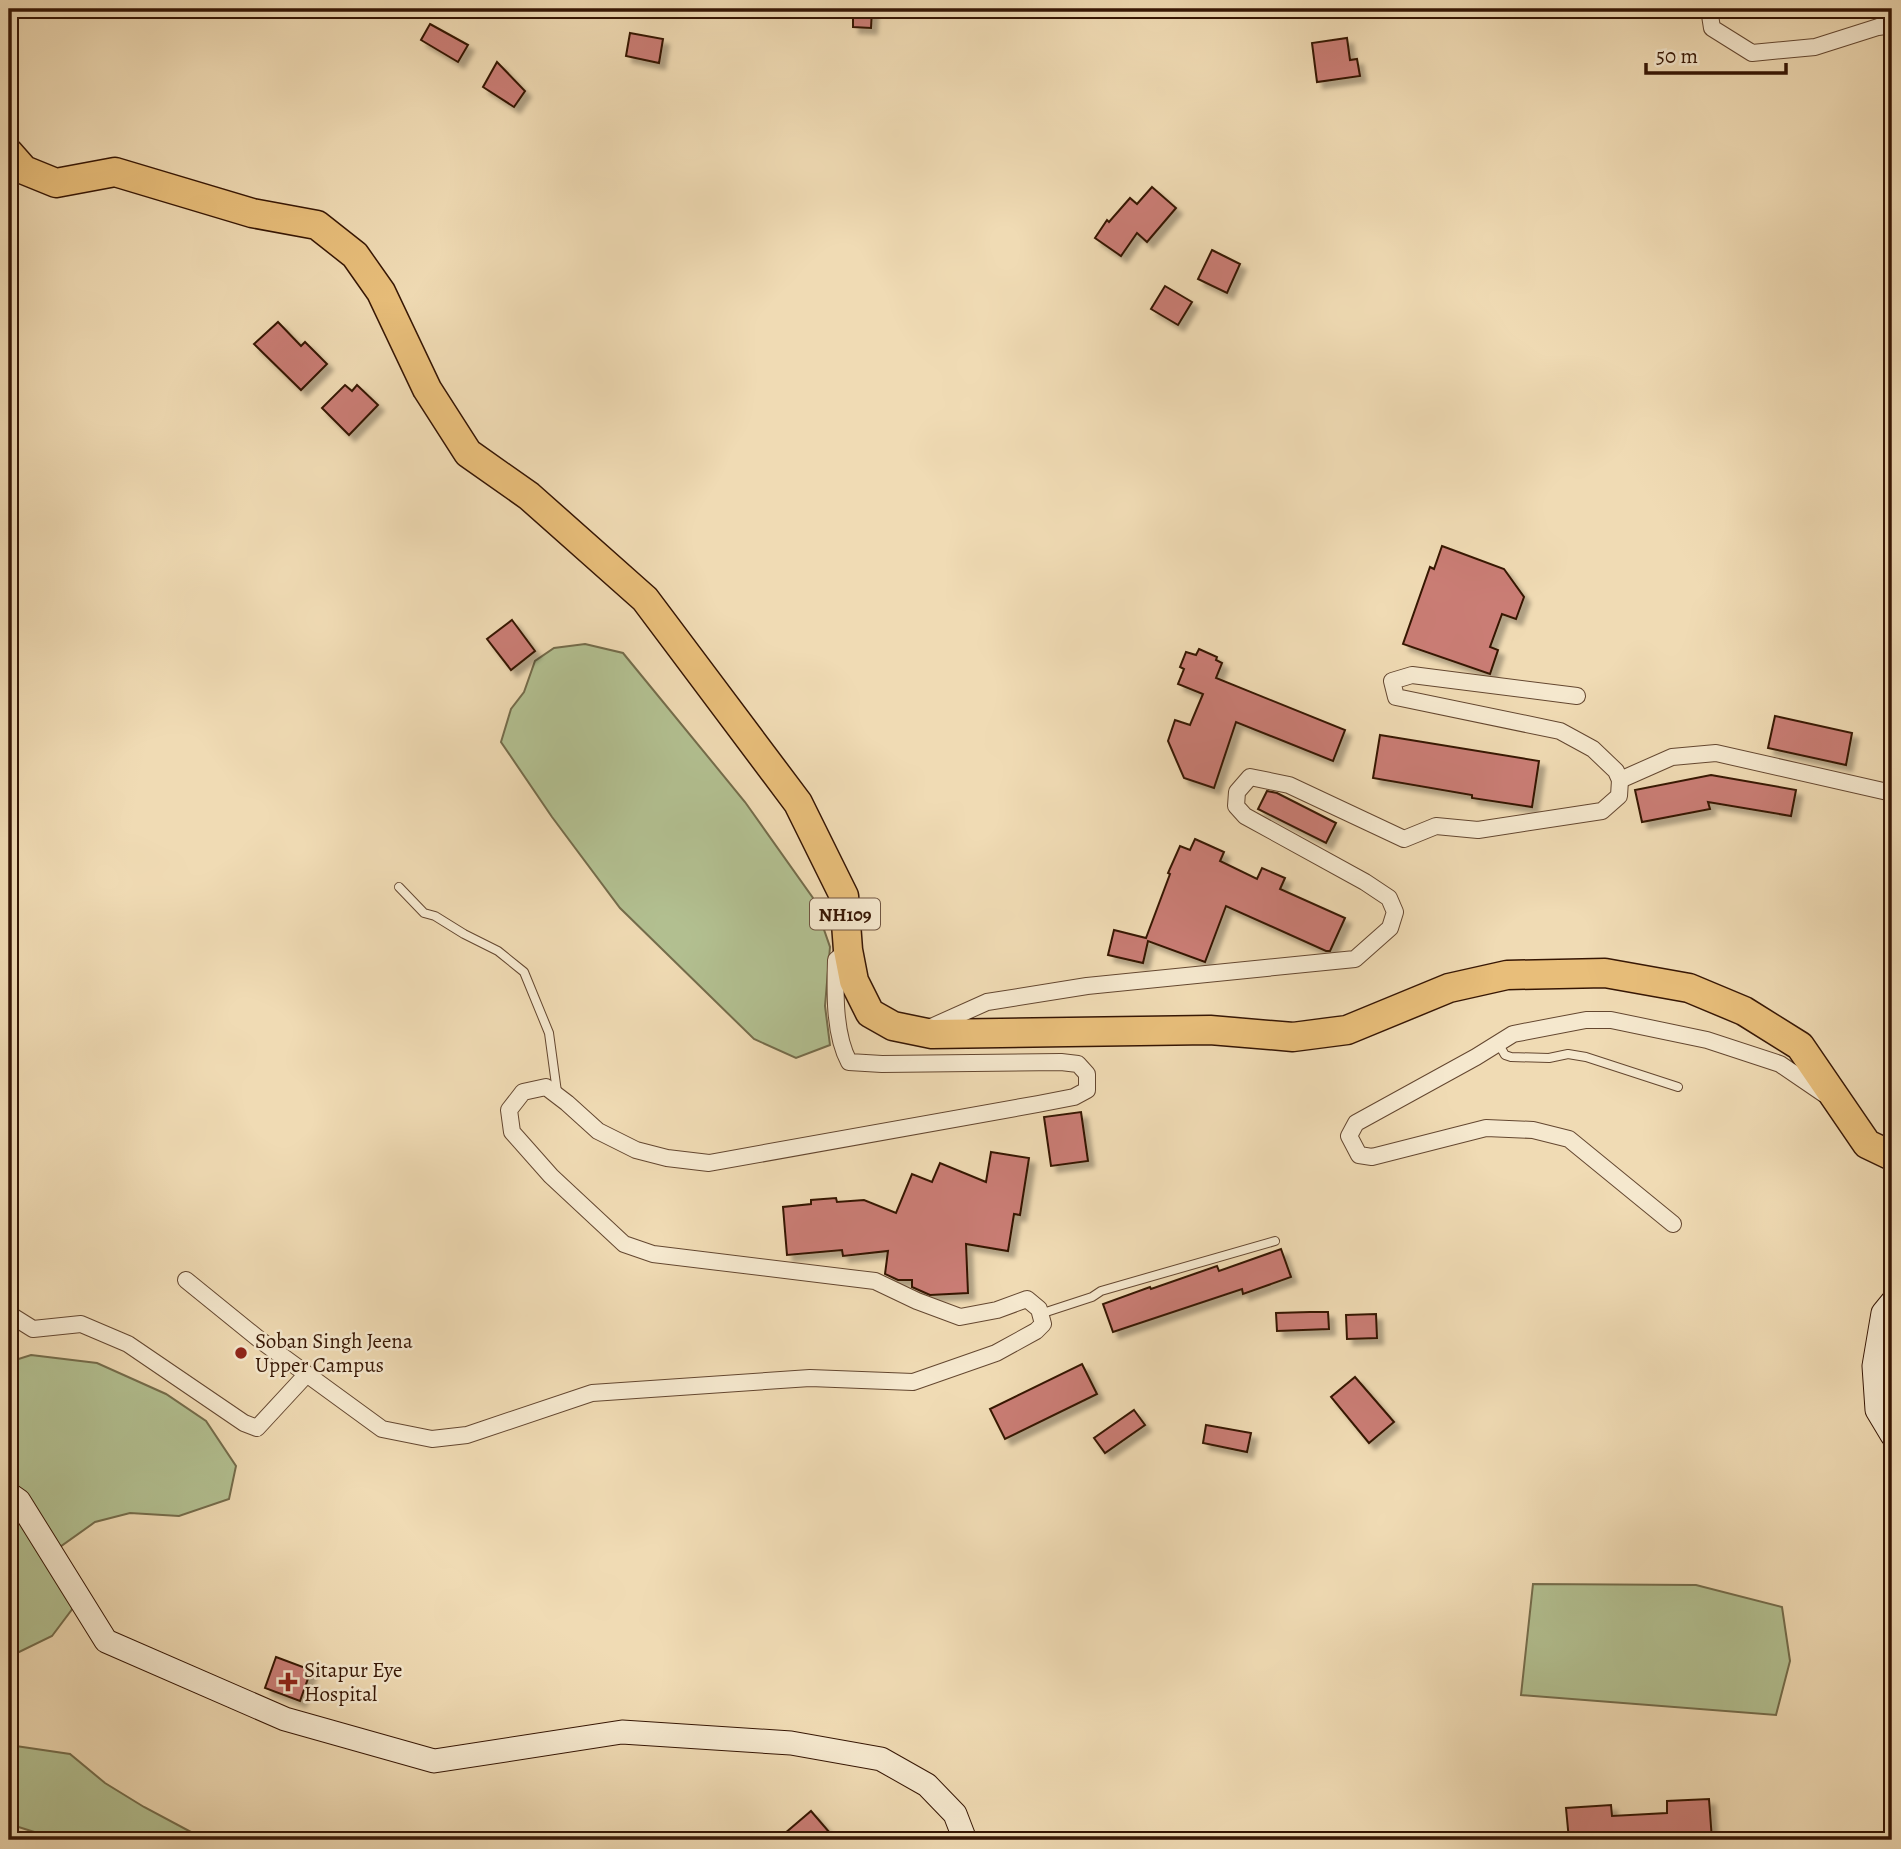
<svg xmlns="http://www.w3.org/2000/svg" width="1901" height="1849" font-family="Alegreya,serif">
  <defs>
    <filter id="shadow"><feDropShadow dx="6" dy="6" stdDeviation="2" flood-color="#0004"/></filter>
  </defs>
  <rect width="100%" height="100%" fill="#f0dbb4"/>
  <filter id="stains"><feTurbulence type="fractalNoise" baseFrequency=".00286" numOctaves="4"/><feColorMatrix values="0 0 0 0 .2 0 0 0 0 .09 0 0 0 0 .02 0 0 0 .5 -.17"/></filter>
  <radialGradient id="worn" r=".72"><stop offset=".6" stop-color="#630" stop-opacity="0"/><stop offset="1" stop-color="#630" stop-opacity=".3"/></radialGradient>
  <!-- green -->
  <g fill="#b3c192" stroke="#746c4b" stroke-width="2">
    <path d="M585 644 623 653 745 802 813 898 830 947 825 1006 830 1045 796 1058 754 1039 620 908 552 817 501 742 511 709 524 692 535 661 554 648Z"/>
    <path d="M31 1355 97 1363 166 1394 206 1421 236 1466 229 1499 179 1516 130 1513 95 1522 60 1547 76 1604 52 1636 15 1654 9 1655V1362Z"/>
    <path d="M1533 1584 1696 1585 1782 1607 1790 1661 1776 1715 1521 1695Z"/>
    <path d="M9 1745 70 1754 105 1783 144 1807 206 1840H55L47 1836 9 1824Z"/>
  </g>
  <!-- building -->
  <g fill="#ca7d75" stroke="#361604" stroke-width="2" filter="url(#shadow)">
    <path d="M853 9H872L871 28 853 27Z"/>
    <path d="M430 24 468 45 458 62 421 40Z"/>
    <path d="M630 33 663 39 659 63 626 56Z"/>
    <path d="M1347 38 1350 60 1357 59 1360 76 1317 82 1312 43Z"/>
    <path d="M497 62 525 91 514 107 483 87Z"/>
    <path d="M1152 187 1176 208 1147 242 1137 233 1121 256 1095 238 1107 220 1109 222 1130 198 1137 204Z"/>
    <path d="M1212 250 1240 264 1227 293 1198 279Z"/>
    <path d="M1165 286 1192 302 1178 325 1151 309Z"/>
    <path d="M278 322 301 346 305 342 327 364 301 390 254 344Z"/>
    <path d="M345 385 352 391 357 385 378 405 349 435 322 408Z"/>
    <path d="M1442 546 1504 569 1524 597 1516 619 1502 614 1490 647 1498 650 1490 674 1403 644 1430 567 1434 569Z"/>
    <path d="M512 620 535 651 511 670 487 639Z"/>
    <path d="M1199 649 1217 657 1216 660 1222 663 1216 678 1345 730 1333 761 1236 722 1214 788 1184 778 1168 741 1175 720 1190 725 1203 694 1178 684 1184 669 1180 667 1186 652 1196 655Z"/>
    <path d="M1775 716 1852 733 1846 765 1768 748Z"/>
    <path d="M1380 735 1539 761 1532 807 1472 798V795L1373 778Z"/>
    <path d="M1711 775 1796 790 1791 816 1708 802 1710 809 1642 822 1635 790Z"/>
    <path d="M1267 791 1277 793 1336 823 1326 843 1258 809Z"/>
    <path d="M1195 839 1224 852 1220 861 1257 879 1262 868 1285 878 1280 889 1345 918 1330 951H1326L1226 906 1205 962 1148 941 1143 963 1108 955 1114 930 1146 938 1170 874 1168 873 1180 846 1190 850Z"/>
    <path d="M1081 1112 1088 1161 1051 1166 1044 1117Z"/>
    <path d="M991 1152 1029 1158 1020 1215 1014 1214 1008 1251 966 1244 968 1293 930 1295 912 1287V1280H898L885 1274 888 1251 843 1256 842 1250 787 1255 783 1207 811 1204V1200L836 1198 837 1202 864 1200 896 1213 912 1174 932 1182 940 1163 986 1182Z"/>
    <path d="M1281 1249 1291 1277 1243 1294 1242 1289 1113 1332 1103 1304 1150 1287 1151 1289 1217 1266 1219 1271Z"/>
    <path d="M1310 1312H1328L1329 1329 1277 1331 1276 1313Z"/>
    <path d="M1376 1314 1377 1338 1347 1339 1346 1315Z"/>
    <path d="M1082 1364 1097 1394 1005 1439 990 1409Z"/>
    <path d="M1355 1377 1394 1422 1369 1443 1331 1397Z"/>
    <path d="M1134 1410 1145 1425 1105 1453 1094 1438Z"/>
    <path d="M1206 1425 1251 1433 1247 1452 1203 1443Z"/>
    <path d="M276 1657 311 1670 300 1701 265 1688Z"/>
    <path d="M1709 1799 1712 1840H1569L1566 1808 1611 1805 1612 1816 1667 1813V1801Z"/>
    <path d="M811 1811 836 1840H777Z"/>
  </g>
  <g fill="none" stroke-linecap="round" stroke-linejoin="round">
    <defs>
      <g id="lane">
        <path d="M399 887 424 913 435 916 464 934 498 951 524 972 549 1033 557 1092"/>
        <path d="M1498 1043 1505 1055 1511 1057 1549 1058 1568 1054 1586 1057 1678 1087"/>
        <path d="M1040 1314 1092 1297 1101 1291 1275 1241"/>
      </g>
      <g id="street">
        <path d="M1709 9 1712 28 1752 53 1815 47 1878 27 1892 25"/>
        <path d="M1620 780 1672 757 1716 753 1892 793"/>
        <path d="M929 1028 987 1002 1087 986 1355 959 1390 928 1395 912 1389 898 1365 882 1245 816 1236 806 1237 792 1250 777 1289 785 1404 839 1436 826 1478 830 1602 811 1619 796 1620 780 1616 771 1593 749 1560 731 1396 697 1392 681 1412 675 1577 696"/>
        <path d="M1673 1224 1569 1139 1533 1130 1486 1128 1372 1157 1359 1155 1349 1136 1356 1123 1476 1057 1513 1034 1586 1020H1611L1707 1040 1780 1064 1824 1094"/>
        <path d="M186 1280 260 1340 382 1429 432 1439 467 1435 592 1393 810 1378 913 1382 996 1353 1036 1331 1043 1324 1039 1309 1027 1299 997 1310 960 1317 917 1301 875 1281 653 1254 624 1244 551 1176 512 1132 509 1110 523 1092 546 1087 567 1103 598 1131 636 1150 667 1158 709 1163 1038 1104 1074 1097 1087 1090V1074L1078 1064 1061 1062 882 1064 849 1062C834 1034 835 992 836 960L848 950"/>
        <path d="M9 1314 33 1329 81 1324 128 1344 244 1423 257 1428 306 1375"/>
      </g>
      <g id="secondary">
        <path d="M1892 1302 1883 1313 1874 1366 1877 1410 1892 1435"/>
        <path d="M9 1494 19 1501 106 1641 285 1719 434 1761 622 1732 791 1743 881 1759 927 1785 955 1814 965 1840"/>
      </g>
      <path id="highway" d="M9 153 24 170 56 183 115 172 252 213 317 225 355 255 381 292 427 389 468 453 529 496 645 599 798 803 844 896 848 950 854 981 870 1013 893 1026 932 1034 1210 1030 1293 1037 1347 1030 1449 988 1507 975 1605 973 1689 988 1744 1011 1800 1046 1867 1144 1890 1155 1892 1154"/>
    </defs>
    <!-- lane casing -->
    <use href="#lane" stroke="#644730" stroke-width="10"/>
    <!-- street casing -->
    <use href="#street" stroke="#644730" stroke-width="18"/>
    <!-- secondary casing -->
    <use href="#secondary" stroke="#361604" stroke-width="25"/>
    <!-- highway casing -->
    <use href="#highway" stroke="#361604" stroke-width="31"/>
    <!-- lane -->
    <use href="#lane" stroke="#f5e8ce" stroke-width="8"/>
    <!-- street -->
    <use href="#street" stroke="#f5e8ce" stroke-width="16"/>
    <!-- secondary -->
    <use href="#secondary" stroke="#f5e8ce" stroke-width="23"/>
    <!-- highway -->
    <use href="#highway" stroke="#e8be7a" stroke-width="28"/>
  </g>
  <!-- markers -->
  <g fill="#8f2418" stroke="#f5e8ce" stroke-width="2.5">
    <circle cx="241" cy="1353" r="7"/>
    <path d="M284.5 1671.5h7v7h7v7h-7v7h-7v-7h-7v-7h7z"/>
  </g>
  <g text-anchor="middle" stroke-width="5" stroke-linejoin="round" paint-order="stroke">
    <!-- shield labels -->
    <rect fill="#f5e8ce" stroke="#6f5541" stroke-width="2" x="810" y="898.5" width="70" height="31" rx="5"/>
    <g font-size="19" font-weight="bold" fill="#361604">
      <text x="845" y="921">NH109</text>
    </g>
    <!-- poi labels -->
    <g font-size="21" fill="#361604" stroke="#f5e8ce" text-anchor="start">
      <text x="255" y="1348">Soban Singh Jeena<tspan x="255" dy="24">Upper Campus</tspan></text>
      <text x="304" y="1677">Sitapur Eye<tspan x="304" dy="24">Hospital</tspan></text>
    </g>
  </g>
  <!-- margin -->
  <rect width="1901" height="1849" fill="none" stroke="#f0dbb4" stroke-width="35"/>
  <rect x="10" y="10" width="1880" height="1828" fill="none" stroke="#361604" stroke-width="3.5"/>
  <rect x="18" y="18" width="1866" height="1814" fill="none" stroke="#361604" stroke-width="2"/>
  <!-- scale -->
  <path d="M1646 63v10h140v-10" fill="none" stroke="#361604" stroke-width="3.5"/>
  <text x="1656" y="63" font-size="21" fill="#361604" stroke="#f5e8ce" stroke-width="5" paint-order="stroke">50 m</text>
  <rect width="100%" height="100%" filter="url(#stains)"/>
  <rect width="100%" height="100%" fill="url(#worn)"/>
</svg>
